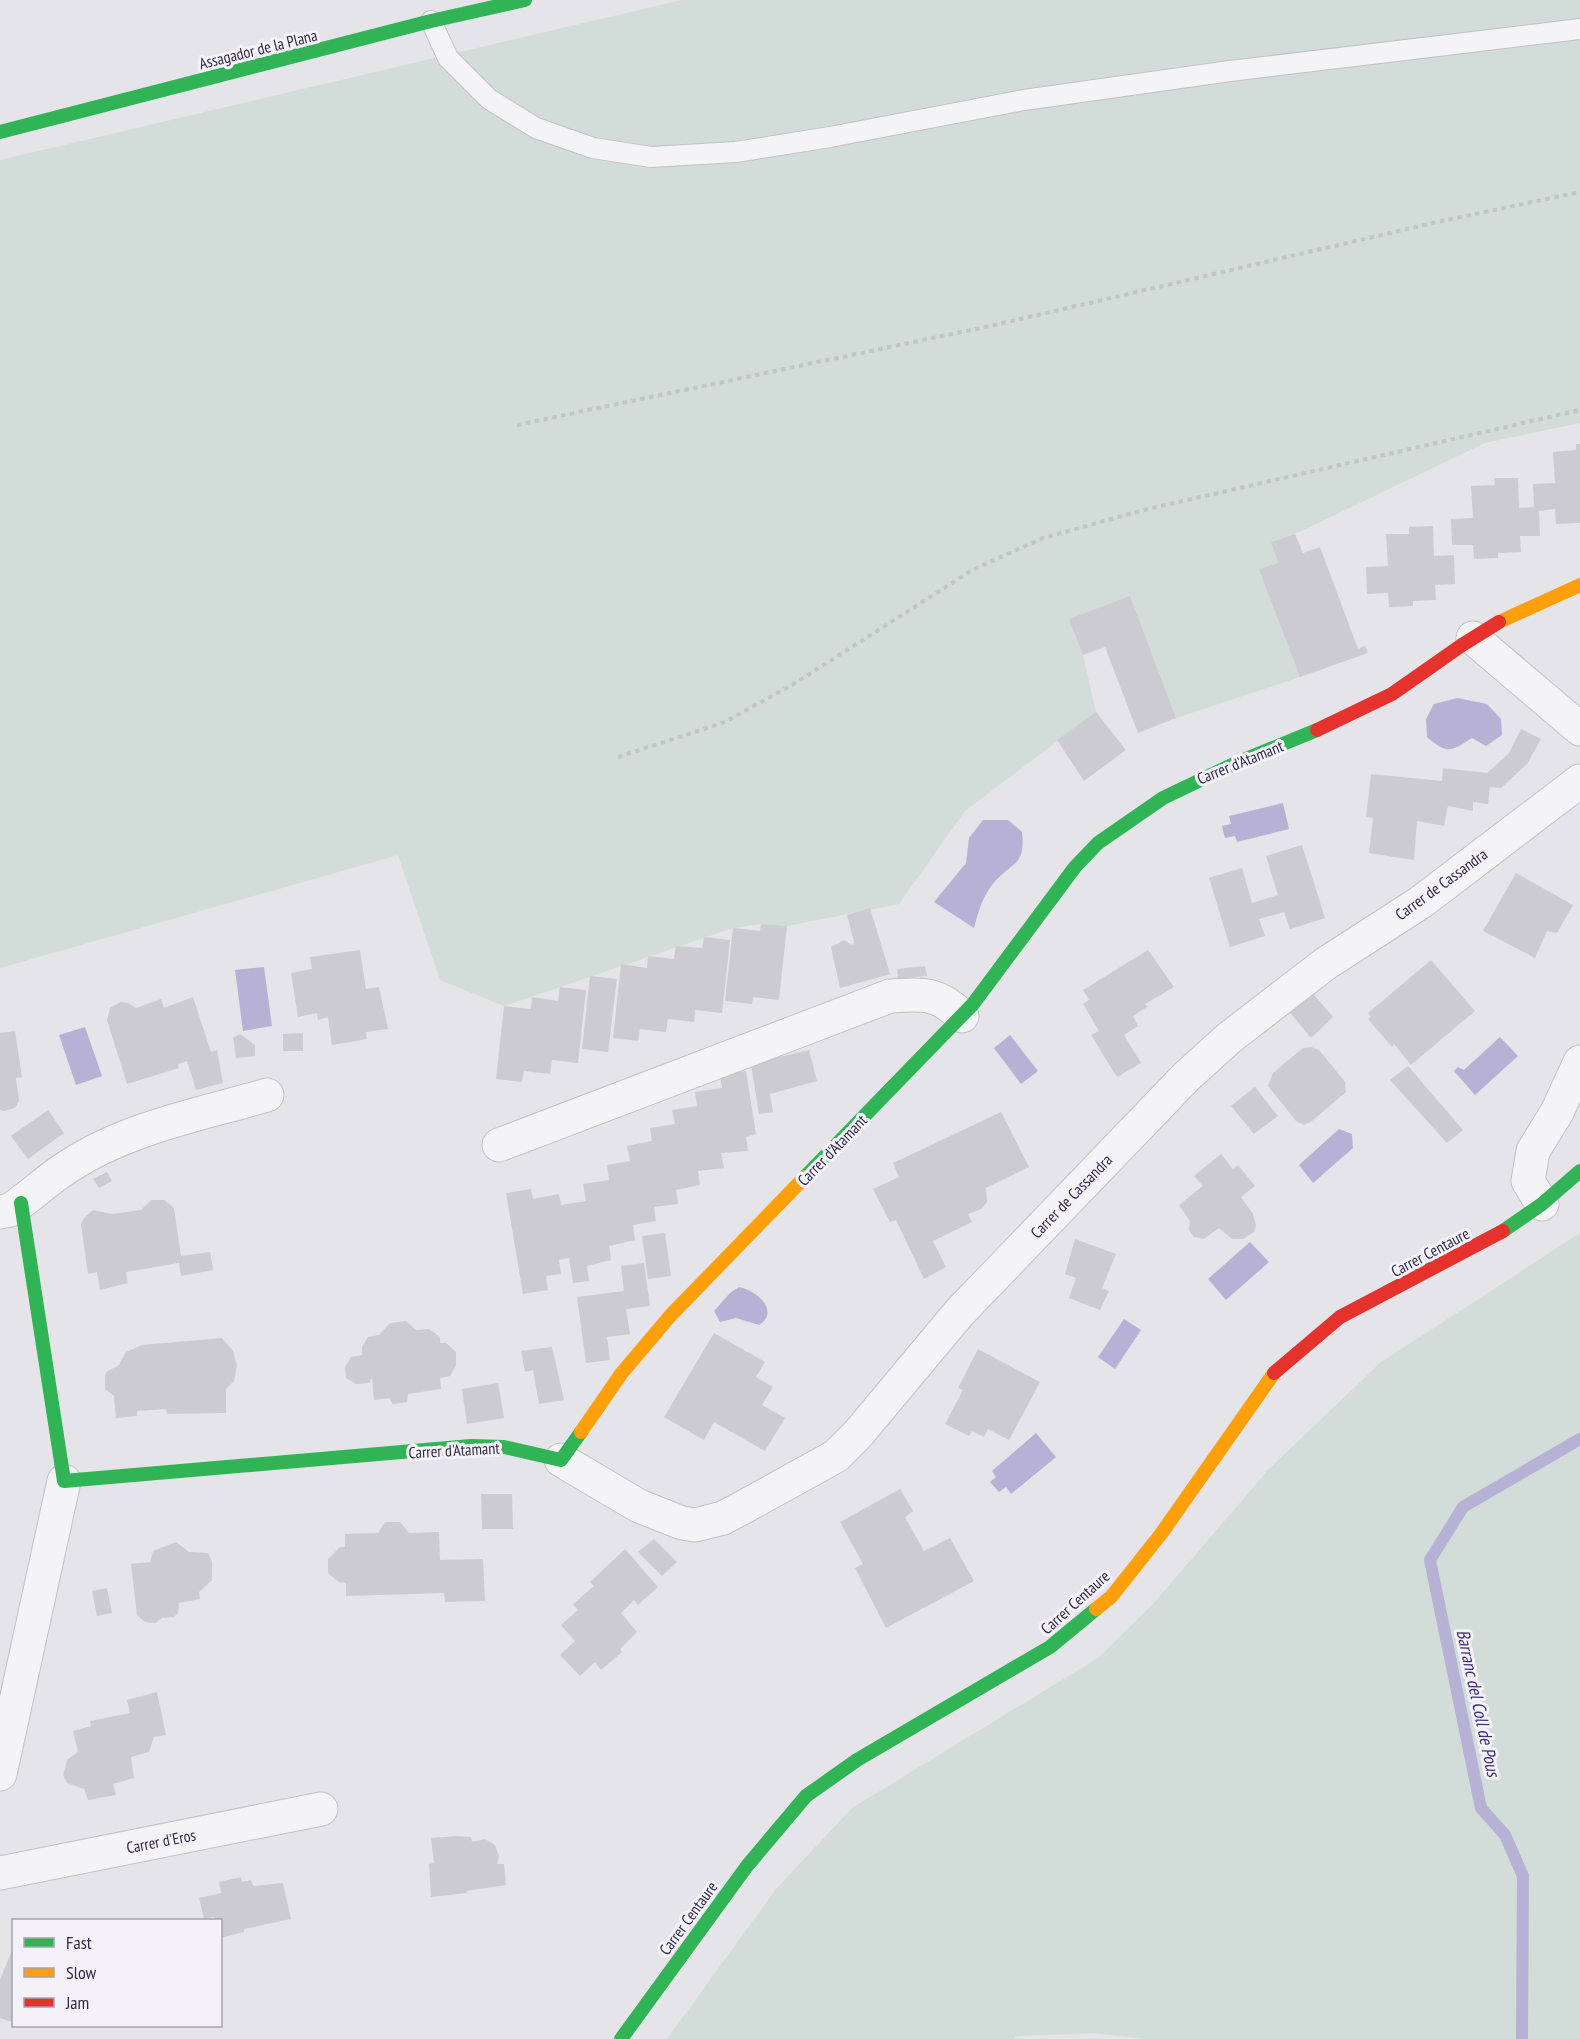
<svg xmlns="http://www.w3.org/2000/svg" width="1580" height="2039" font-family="'PT Sans Narrow',sans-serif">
  <rect width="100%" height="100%" fill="#e5e4e9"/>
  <!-- green -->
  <g fill="#d2dcd8">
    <path d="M682 0H1580V423L1485 443 1295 534 1271 542 1278 563 1260 570 1300 677 1176 718 1130 597 1083 655 1096 712 965 811 899 904 787 926 761 924 733 928 504 1006 440 980 398 855 0 968V160Z"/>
    <path d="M1580 1233V2039H1147L1093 2033 1017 2036 1014 2039H667L776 1889 852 1808 1098 1658 1153 1604 1269 1469 1380 1363Z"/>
  </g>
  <!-- water -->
  <g fill="#b7b1d5">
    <path d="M1457 698 1487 704 1501 719 1502 735 1486 746 1472 738C1450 752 1447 754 1427 737L1426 719 1434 704Z"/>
    <path d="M1283 803 1289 829 1237 842 1235 836 1225 838 1222 826 1231 824 1229 816Z"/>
    <path d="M983 820H1008L1022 832C1026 868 1010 862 992 885 982 898 978 913 974 928L934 902 966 863 969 838Z"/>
    <path d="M264 967 272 1026 243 1031 235 970Z"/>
    <path d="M85 1027 102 1076 76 1085 59 1035Z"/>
    <path d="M1010 1035 1038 1071 1021 1084 994 1048Z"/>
    <path d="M1500 1037 1518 1056 1475 1095 1454 1071 1458 1067 1464 1070Z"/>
    <path d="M1339 1129 1352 1134 1353 1148 1313 1183 1299 1165Z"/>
    <path d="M1250 1242 1269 1262 1226 1300 1208 1279Z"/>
    <path d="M739 1287C756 1290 781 1311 759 1325L736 1318 720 1322 714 1311 730 1293Z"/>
    <path d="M1124 1319 1141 1330 1115 1369 1098 1357Z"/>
    <path d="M1036 1433 1056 1457 1011 1494 1006 1487 999 1492 990 1482 996 1477 992 1471Z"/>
  </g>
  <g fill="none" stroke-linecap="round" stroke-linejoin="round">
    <!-- stream -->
    <path stroke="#b7b1d5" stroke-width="12" d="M1522 2039 1523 1876 1505 1835 1481 1808 1430 1560 1463 1507 1580 1439"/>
  </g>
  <!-- building -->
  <g fill="#cdcbd2">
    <path d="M1576 444H1580V523L1556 524 1555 509 1539 511 1540 536H1520L1521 552 1498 553V558L1474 559 1473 545H1452L1451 519 1473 518 1471 486 1495 485 1494 478H1518L1519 508 1534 507 1533 484 1555 483 1553 452 1576 450Z"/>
    <path d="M1433 526 1434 556 1454 555 1455 584 1435 585 1436 600 1413 601V606L1389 607 1388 593 1367 594 1366 567 1388 566 1386 534H1409V527Z"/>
    <path d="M1295 534 1303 553 1320 547 1358 649 1365 646 1368 653 1300 677 1259 569 1278 563 1271 542Z"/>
    <path d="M1130 596 1176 718 1138 733 1105 647 1083 655 1069 619Z"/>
    <path d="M1096 712 1126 750 1084 781 1057 740Z"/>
    <path d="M1521 729 1541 739 1527 764 1501 788 1490 787 1488 804 1473 802V811L1448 806 1444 826 1417 821 1414 860 1369 853 1373 818 1366 817 1371 774 1442 781 1443 768 1487 773 1509 753Z"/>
    <path d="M1302 845 1325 918 1290 929 1284 912 1259 919 1265 936 1230 947 1209 878 1242 868 1252 903 1278 895 1266 856Z"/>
    <path d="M1516 873 1573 905 1557 933 1547 931 1535 958 1483 931Z"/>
    <path d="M870 908 890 974 840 988 831 947 844 940 852 945 854 942 847 915Z"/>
    <path d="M761 924 787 926 779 1000 753 997 752 1004 725 1001 733 928 760 931Z"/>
    <path d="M704 937 730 940 722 1013 695 1010 694 1022 668 1019 666 1032 640 1029 638 1041 613 1038 621 964 647 968 648 956 674 959 676 946 702 948Z"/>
    <path d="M360 950 366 989 379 987 388 1029 366 1032 367 1039 332 1045 328 1017 318 1020 317 1013 298 1017 291 973 312 969 310 957Z"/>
    <path d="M1148 950 1174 987 1145 1004 1147 1007 1133 1016 1138 1026 1124 1035 1141 1063 1117 1077 1091 1035 1099 1031 1083 1004 1089 1000 1083 990Z"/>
    <path d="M1431 960 1475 1011 1411 1065 1394 1044 1392 1047 1368 1019 1371 1017 1368 1013Z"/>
    <path d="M925 966 927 976 898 979 897 969Z"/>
    <path d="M590 976 617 979 608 1052 582 1049Z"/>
    <path d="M560 987 586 990 578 1063 552 1060 550 1074 524 1071 522 1082 496 1079 504 1006 531 1009 532 997 558 1001Z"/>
    <path d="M1310 990 1333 1017 1311 1038 1288 1010Z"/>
    <path d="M193 997 211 1052 217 1050 223 1083 196 1090 187 1061 178 1064 179 1068 127 1084 107 1020 110 1008 120 1002 128 1003 136 1008 161 999 164 1008Z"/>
    <path d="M15 1031 22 1077 16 1078 19 1101 15 1108 4 1111 0 1110V1033Z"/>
    <path d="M303 1033V1051H283V1034Z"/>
    <path d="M240 1034 255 1045V1056L236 1058 233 1038Z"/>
    <path d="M1311 1047 1319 1050 1345 1082 1346 1092 1312 1121 1304 1125 1296 1121 1268 1086 1273 1073 1303 1048Z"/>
    <path d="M809 1050 817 1081 770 1094 773 1112 759 1114 751 1064Z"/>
    <path d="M1408 1066 1463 1130 1447 1143 1390 1080Z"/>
    <path d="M746 1071 756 1134 746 1137 748 1151 721 1153 724 1168 698 1171 700 1185 676 1190 678 1204 654 1207 656 1221 633 1225 635 1240 609 1246 611 1260 587 1266 589 1281 573 1283 569 1258 559 1260 561 1274 546 1276 548 1290 523 1294 506 1193 531 1189 533 1199 559 1194 561 1205 586 1201 583 1184 609 1180 607 1165 630 1161 627 1146 652 1141 650 1128 675 1124 672 1110 697 1106 695 1092 722 1088 720 1075Z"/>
    <path d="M1255 1087 1278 1116 1254 1134 1231 1106Z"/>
    <path d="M48 1110 64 1133 28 1159 11 1136Z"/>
    <path d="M1001 1112 1029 1167 986 1188 987 1202 981 1209 968 1214 972 1222 933 1241 946 1267 924 1279 896 1220 890 1222 873 1189 899 1177 893 1163Z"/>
    <path d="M1221 1154 1233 1169 1238 1165 1255 1186 1241 1197 1253 1214 1256 1225 1254 1232 1243 1239H1232L1219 1228 1204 1239 1194 1237 1189 1230 1190 1221 1179 1205 1203 1186 1194 1176Z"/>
    <path d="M107 1172 112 1181 99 1188 93 1179Z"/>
    <path d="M151 1200H164L174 1208 181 1256 210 1252 213 1270 181 1276 179 1263 126 1272 128 1283 100 1290 97 1272 88 1274 81 1224 84 1218 93 1210 112 1214 141 1210Z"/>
    <path d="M665 1233 671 1276 648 1279 642 1236Z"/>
    <path d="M1075 1239 1116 1254 1102 1288 1109 1291 1100 1310 1069 1298 1076 1278 1065 1274Z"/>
    <path d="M644 1263 650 1306 626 1309 630 1334 607 1337 610 1360 586 1363 577 1297 624 1291 621 1266Z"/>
    <path d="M406 1321 416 1330 429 1329 440 1337V1343H446L456 1352V1365L450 1376 440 1378 441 1389 408 1394 407 1402 393 1404 389 1398 374 1400 372 1378 369 1383 356 1384 346 1378 345 1367 351 1357 362 1355V1347L368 1337 379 1335 390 1323Z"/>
    <path d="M714 1333 765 1362 756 1377 773 1387 762 1405 785 1418 765 1451 714 1422 704 1440 664 1417Z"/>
    <path d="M222 1338 233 1351 237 1366 234 1381 226 1389V1413L167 1414 166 1409 137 1411V1416L116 1418 114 1396 105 1389V1378L106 1372 119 1365 126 1352 142 1345Z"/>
    <path d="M552 1347 564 1400 539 1404 533 1370 525 1372 521 1351Z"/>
    <path d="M978 1349 1040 1382 1009 1440 988 1429 984 1437 972 1431 969 1436 945 1424 963 1390 958 1388Z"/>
    <path d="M498 1383 504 1418 467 1424 462 1389Z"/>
    <path d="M900 1489 913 1511 905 1517 924 1551 950 1538 974 1581 886 1628 855 1568 863 1564 840 1522Z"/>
    <path d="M481 1494H512L513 1529H482Z"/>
    <path d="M385 1522H400L409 1533 439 1532 440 1560 483 1559 485 1601 445 1602 444 1593 346 1596V1583L339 1582 328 1573V1559L340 1547H345V1534L378 1533Z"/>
    <path d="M654 1539 677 1562 662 1576 638 1552Z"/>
    <path d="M176 1542 189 1552 208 1553 212 1562V1580L199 1592 200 1599 179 1603 178 1613 174 1617 162 1618 155 1623 145 1622 137 1615 131 1564 150 1562 153 1551Z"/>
    <path d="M625 1549 658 1587 638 1605 634 1600 621 1613 637 1632 620 1649 622 1652 601 1670 595 1662 580 1676 560 1655 575 1641 561 1625 578 1610 573 1604 594 1586 590 1582Z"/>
    <path d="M107 1588 112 1613 97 1616 92 1591Z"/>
    <path d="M157 1692 166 1735 154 1737 149 1752 131 1757 134 1778 113 1784 116 1795 88 1800 84 1789 67 1783 63 1775 67 1760 78 1752 73 1731 91 1726 90 1721 130 1713 127 1700Z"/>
    <path d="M458 1836 471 1837 472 1842 485 1839 495 1845 499 1856 497 1864H504L506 1885 466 1891 467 1893 431 1897 429 1864 434 1863 431 1838Z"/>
    <path d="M241 1877 242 1882 251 1880 253 1886 283 1883 291 1919 244 1929V1932L220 1938V1920H215L214 1917 204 1919 199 1898 221 1893 219 1882Z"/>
    <path d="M14 1945V2023L0 2018V1980Z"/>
  </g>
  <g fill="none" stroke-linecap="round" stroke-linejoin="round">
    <defs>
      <path id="lane" d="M431 21 448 58 489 99 536 128 593 148 651 157 736 152 830 137 1024 100 1230 71 1580 29"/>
      <g id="street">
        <path d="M1473 638 1580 729"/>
        <path d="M499 1145 890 996C923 994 937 992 962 1016"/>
        <path d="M1542 1204 1528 1181 1533 1151 1557 1112 1580 1062"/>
        <path d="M0 1212 10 1210C31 1196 48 1179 69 1166 127 1128 201 1114 267 1095"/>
        <path d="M561 1460 639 1506 682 1523 695 1525 723 1518 740 1509 836 1456 858 1434 959 1313 1186 1077 1229 1038 1325 964 1421 902 1580 781"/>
        <path d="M0 1774 64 1481"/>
        <path d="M0 1873 321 1809"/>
      </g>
    </defs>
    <!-- lane casing -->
    <use href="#lane" stroke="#c2c1c7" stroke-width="22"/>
    <!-- street casing -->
    <use href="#street" stroke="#c2c1c7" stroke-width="35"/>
    <!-- path -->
    <g stroke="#c4c3c9" stroke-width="4" stroke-dasharray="4.5 4.5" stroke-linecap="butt">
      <path d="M517 425 990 326 1442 221 1580 192"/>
      <path d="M618 757 725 722 797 682 974 569 1043 538 1144 510 1580 410"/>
    </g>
    <!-- lane -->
    <use href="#lane" stroke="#f4f3f6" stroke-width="20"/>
    <!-- street -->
    <use href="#street" stroke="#f4f3f6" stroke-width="33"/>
    <!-- fast -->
    <g stroke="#30b455" stroke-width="14">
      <path d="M0 132 431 21 525 0"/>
      <path d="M805 1177 973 1004 1075 867 1098 843 1163 798 1234 764 1317 730"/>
      <path d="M21 1203 64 1481 471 1446 504 1447 561 1460 581 1432"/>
      <path d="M1503 1231 1542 1204 1580 1171"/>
      <path d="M621 2039 747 1866 806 1796 857 1760 1050 1647 1096 1609"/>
    </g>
    <!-- slow -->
    <g stroke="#ff9f0a" stroke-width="14">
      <path d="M1499 622 1580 585"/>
      <path d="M581 1432 621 1374 670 1316 805 1177"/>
      <path d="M1096 1609 1111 1597 1161 1534 1274 1373"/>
    </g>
    <!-- jam -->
    <g stroke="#e5322d" stroke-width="14">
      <path d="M1317 730 1392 694 1462 645 1499 622"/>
      <path d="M1274 1373 1340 1317 1503 1231"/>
    </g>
  </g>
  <g text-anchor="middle" stroke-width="6" stroke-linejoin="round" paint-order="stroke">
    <!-- street labels -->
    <g font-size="16" fill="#302945" stroke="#f4f2f8">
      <text transform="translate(258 49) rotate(-14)" y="6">Assagador de la Plana</text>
      <text transform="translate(1240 762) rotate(-22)" y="6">Carrer d'Atamant</text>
      <text transform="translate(1441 884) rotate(-36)" y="6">Carrer de Cassandra</text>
      <text transform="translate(832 1150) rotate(-46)" y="6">Carrer d'Atamant</text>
      <text transform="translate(1071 1196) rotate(-46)" y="6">Carrer de Cassandra</text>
      <text transform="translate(1430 1252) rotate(-28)" y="6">Carrer Centaure</text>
      <text transform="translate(454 1450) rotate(-3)" y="6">Carrer d'Atamant</text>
      <text transform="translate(1075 1602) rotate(-42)" y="6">Carrer Centaure</text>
      <text transform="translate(161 1841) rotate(-11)" y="6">Carrer d'Eros</text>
      <text transform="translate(688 1918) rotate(-54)" y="6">Carrer Centaure</text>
    </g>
    <!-- water labels -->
    <g font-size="18" font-style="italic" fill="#3e307b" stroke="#f4f2f8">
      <text transform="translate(1478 1703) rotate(78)" y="6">Barranc del Coll de Pous</text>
    </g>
  </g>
  <!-- legend -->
  <rect x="12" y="1919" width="210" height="108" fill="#f4f2f8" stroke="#a6a2b0" stroke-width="1.5"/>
  <rect x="24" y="1938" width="30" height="9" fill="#30b455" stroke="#a6a2b0" stroke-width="1.5"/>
  <text x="66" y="1949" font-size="18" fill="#302945">Fast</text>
  <rect x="24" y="1968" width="30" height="9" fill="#ff9f0a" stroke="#a6a2b0" stroke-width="1.5"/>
  <text x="66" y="1979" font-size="18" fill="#302945">Slow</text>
  <rect x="24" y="1998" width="30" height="9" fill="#e5322d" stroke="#a6a2b0" stroke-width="1.5"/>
  <text x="66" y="2009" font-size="18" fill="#302945">Jam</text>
</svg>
